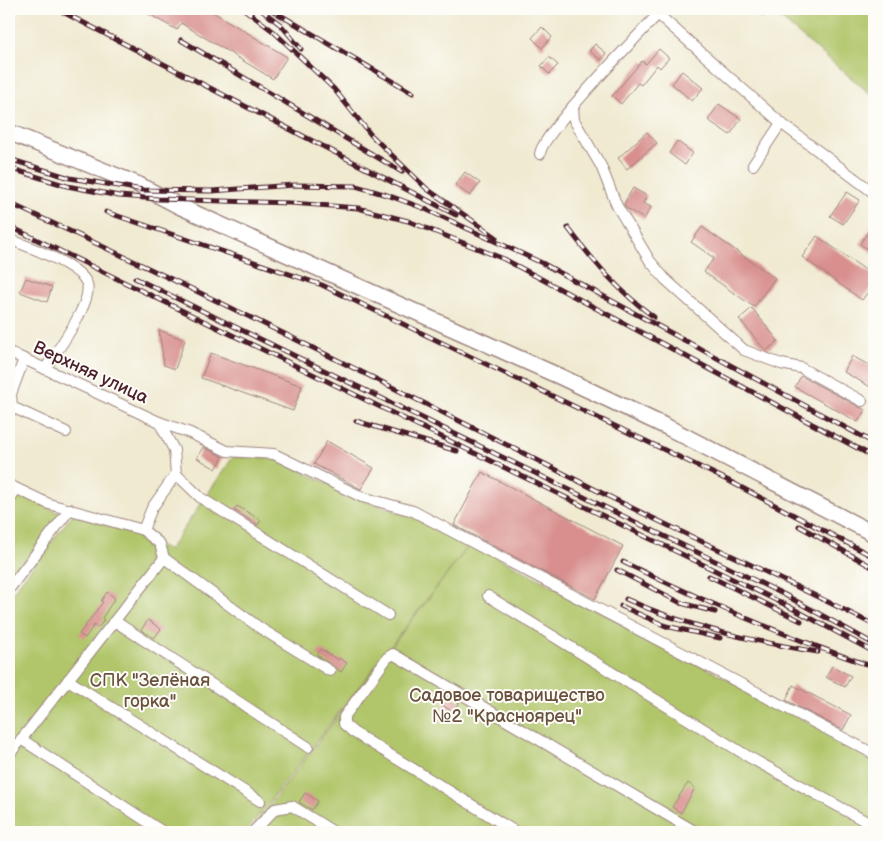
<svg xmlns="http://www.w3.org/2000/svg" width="883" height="841" font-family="'Balsamiq Sans',sans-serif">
  <rect width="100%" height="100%" fill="#fdfcf7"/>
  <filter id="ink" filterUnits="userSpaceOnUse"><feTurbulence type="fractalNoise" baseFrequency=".02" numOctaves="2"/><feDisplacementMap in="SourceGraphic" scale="10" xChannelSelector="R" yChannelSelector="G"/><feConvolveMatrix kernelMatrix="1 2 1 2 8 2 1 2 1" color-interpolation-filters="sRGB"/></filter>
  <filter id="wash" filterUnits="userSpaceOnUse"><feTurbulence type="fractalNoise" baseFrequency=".0096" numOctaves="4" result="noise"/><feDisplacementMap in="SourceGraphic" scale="20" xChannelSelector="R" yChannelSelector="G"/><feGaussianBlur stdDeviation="1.12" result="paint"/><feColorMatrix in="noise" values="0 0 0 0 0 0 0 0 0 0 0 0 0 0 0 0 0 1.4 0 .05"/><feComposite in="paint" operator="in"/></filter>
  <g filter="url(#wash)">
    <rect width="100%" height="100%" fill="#f0ead1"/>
    <!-- green -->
    <g fill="#b1c66b" stroke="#7e724b">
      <path d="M780 9H874V97L775 14Z"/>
      <path d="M233 457 274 458 362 500 412 516 471 543 246 832H9V597L73 514 147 539 169 550Z"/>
      <path d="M9 486 61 514 9 582Z"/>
      <path d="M471 543 874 757V832H249Z"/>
    </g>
    <g id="blocks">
      <!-- building -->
      <g fill="#d88f8d">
        <path d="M140 9H208L287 57 273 79 181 23 177 30Z"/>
        <path d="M542 27 552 37 542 48 532 38Z"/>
        <path d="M595 44 606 53 601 60 589 51Z"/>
        <path d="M659 49 669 58 660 68 657 65 641 85 638 83 621 104 612 96 642 61 646 64Z"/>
        <path d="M549 57 558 65 549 74 541 66Z"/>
        <path d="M682 71 703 88 692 101 672 84Z"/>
        <path d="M719 104 741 119 730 135 708 120Z"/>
        <path d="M647 132 657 143 627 169 618 158Z"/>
        <path d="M677 141 693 153 685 165 669 153Z"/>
        <path d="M465 172 480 183 470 196 455 185Z"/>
        <path d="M633 188 647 196 643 203 651 207 644 219 626 208 624 204Z"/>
        <path d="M847 192 860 200 843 224 830 216Z"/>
        <path d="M874 223V254L860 244Z"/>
        <path d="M702 227 775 278 754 307 704 272 714 258 691 242Z"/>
        <path d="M817 236 874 276V283L862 300 802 257Z"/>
        <path d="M26 278 52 287 47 302 20 292Z"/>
        <path d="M752 308 778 341 766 351 739 319Z"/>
        <path d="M159 330 185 340 175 369 164 365Z"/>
        <path d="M211 353 302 386 293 411 201 378Z"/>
        <path d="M852 356 874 368V389L844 372Z"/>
        <path d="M801 376 865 410 858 422 795 387Z"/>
        <path d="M327 441 374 468 361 489 314 464Z"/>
        <path d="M203 447 223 457 216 469 197 458Z"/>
        <path d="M482 472 623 546 595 599 454 525Z"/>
        <path d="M237 506 261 520 258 525 234 510Z"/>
        <path d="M107 592 115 598 102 618 104 620 98 628 94 625 85 638 79 634 103 602 101 601Z"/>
        <path d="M148 620 161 629 154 638 141 630Z"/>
        <path d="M321 649 338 660 339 658 347 663 341 672 317 655Z"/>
        <path d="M832 666 851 676 845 687 826 677Z"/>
        <path d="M793 685 851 715 843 730 786 700Z"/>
        <path d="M449 695 460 701 453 712 442 705Z"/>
        <path d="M688 783 695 788 681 813 672 807Z"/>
        <path d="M305 793 318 801 312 810 299 802Z"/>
      </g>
    </g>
  </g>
  <g filter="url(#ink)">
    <use href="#blocks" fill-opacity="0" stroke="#9d847e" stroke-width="1"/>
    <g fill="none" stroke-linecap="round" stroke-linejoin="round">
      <defs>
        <g id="minor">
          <path d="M652 9 781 123 874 193"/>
          <path d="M764 10 765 9"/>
          <path d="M573 106 574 120 601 166 617 206 650 261 665 279 744 350 781 364 801 368 862 401"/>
          <path d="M540 154C541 134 639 35 658 14"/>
          <path d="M753 165 781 123"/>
          <path d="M9 239C27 246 81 265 87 284 93 303 56 352 45 369"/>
          <path d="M9 352 159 422 190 433 227 451 274 454 362 497 413 511 874 754"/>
          <path d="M24 359 11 394 12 407 66 432"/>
          <path d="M176 474 201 498 388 615"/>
          <path d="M9 485 49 504 143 530 152 508 176 474 174 450 159 422"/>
          <path d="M9 501 16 489"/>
          <path d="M164 558 260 628 330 671"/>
          <path d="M9 589 70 509"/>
          <path d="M488 596 749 757 874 826"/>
          <path d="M116 622 308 747"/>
          <path d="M68 680 260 801"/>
          <path d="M21 739 163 832"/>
          <path d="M9 755 164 558 160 544 143 530"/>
          <path d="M253 832 275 809 292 806 334 832"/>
          <path d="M516 832 353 732 344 724V717L387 658 393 654 696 832"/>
        </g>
        <path id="highway" d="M9 132 139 185 181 207 561 377 667 427 874 534"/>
      </defs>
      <!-- minor casing -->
      <use href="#minor" stroke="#9d847e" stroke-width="12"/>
      <!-- highway casing -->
      <use href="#highway" stroke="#9d847e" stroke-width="18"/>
      <!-- minor -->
      <use href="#minor" stroke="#fff" stroke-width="10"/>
      <!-- highway -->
      <use href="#highway" stroke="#fff" stroke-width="15"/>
      <defs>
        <g id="rail">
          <path d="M57 9 456 215"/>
          <path d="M244 9 273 31 334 89 371 135 427 189 496 237"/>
          <path d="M260 9 281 25 301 49"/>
          <path d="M270 9 413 93"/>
          <path d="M181 40 402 172"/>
          <path d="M9 159 70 178 143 190 212 191 294 185 356 186 387 195 423 208 542 263 874 443"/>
          <path d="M9 168 67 186 119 196 158 199 291 203 358 208 408 221 504 259 874 457"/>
          <path d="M9 203C210 295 407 394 604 494 693 539 785 579 874 625"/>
          <path d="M106 212 322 285 727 480 874 557"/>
          <path d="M9 226 786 605 874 652"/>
          <path d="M568 228C594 262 619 292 654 317"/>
          <path d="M135 278 785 595 874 644"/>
          <path d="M356 421 457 451"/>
          <path d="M799 526 874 568"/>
          <path d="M623 562C705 602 788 638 874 667"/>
          <path d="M617 570 681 603 715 612"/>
          <path d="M709 576 801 621"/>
          <path d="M626 599C687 627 752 641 818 652"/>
          <path d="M621 606 666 626 720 638"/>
        </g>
      </defs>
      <!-- rail casing -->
      <use href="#rail" stroke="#4a1f2b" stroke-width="5"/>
      <!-- rail -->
      <use href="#rail" stroke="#fdfcf7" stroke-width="3" stroke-dasharray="9" stroke-linecap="butt"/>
    </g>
  </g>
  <g text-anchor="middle" stroke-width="4" stroke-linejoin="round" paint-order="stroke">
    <!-- street labels -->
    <g font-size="18" fill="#4a1f2b" stroke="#fdfcf7">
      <text transform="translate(91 372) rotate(25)" y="6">Верхняя улица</text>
    </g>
    <!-- park labels -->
    <g font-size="18" fill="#69513e" stroke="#fdfcf7">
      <text x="150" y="686">СПК "Зелёная<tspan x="150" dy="21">горка"</tspan></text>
      <text x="507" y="701">Садовое товарищество<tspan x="507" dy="21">№2 "Красноярец"</tspan></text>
    </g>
  </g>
  <!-- margin -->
  <rect width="883" height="841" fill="none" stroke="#fdfcf7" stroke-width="30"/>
</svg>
